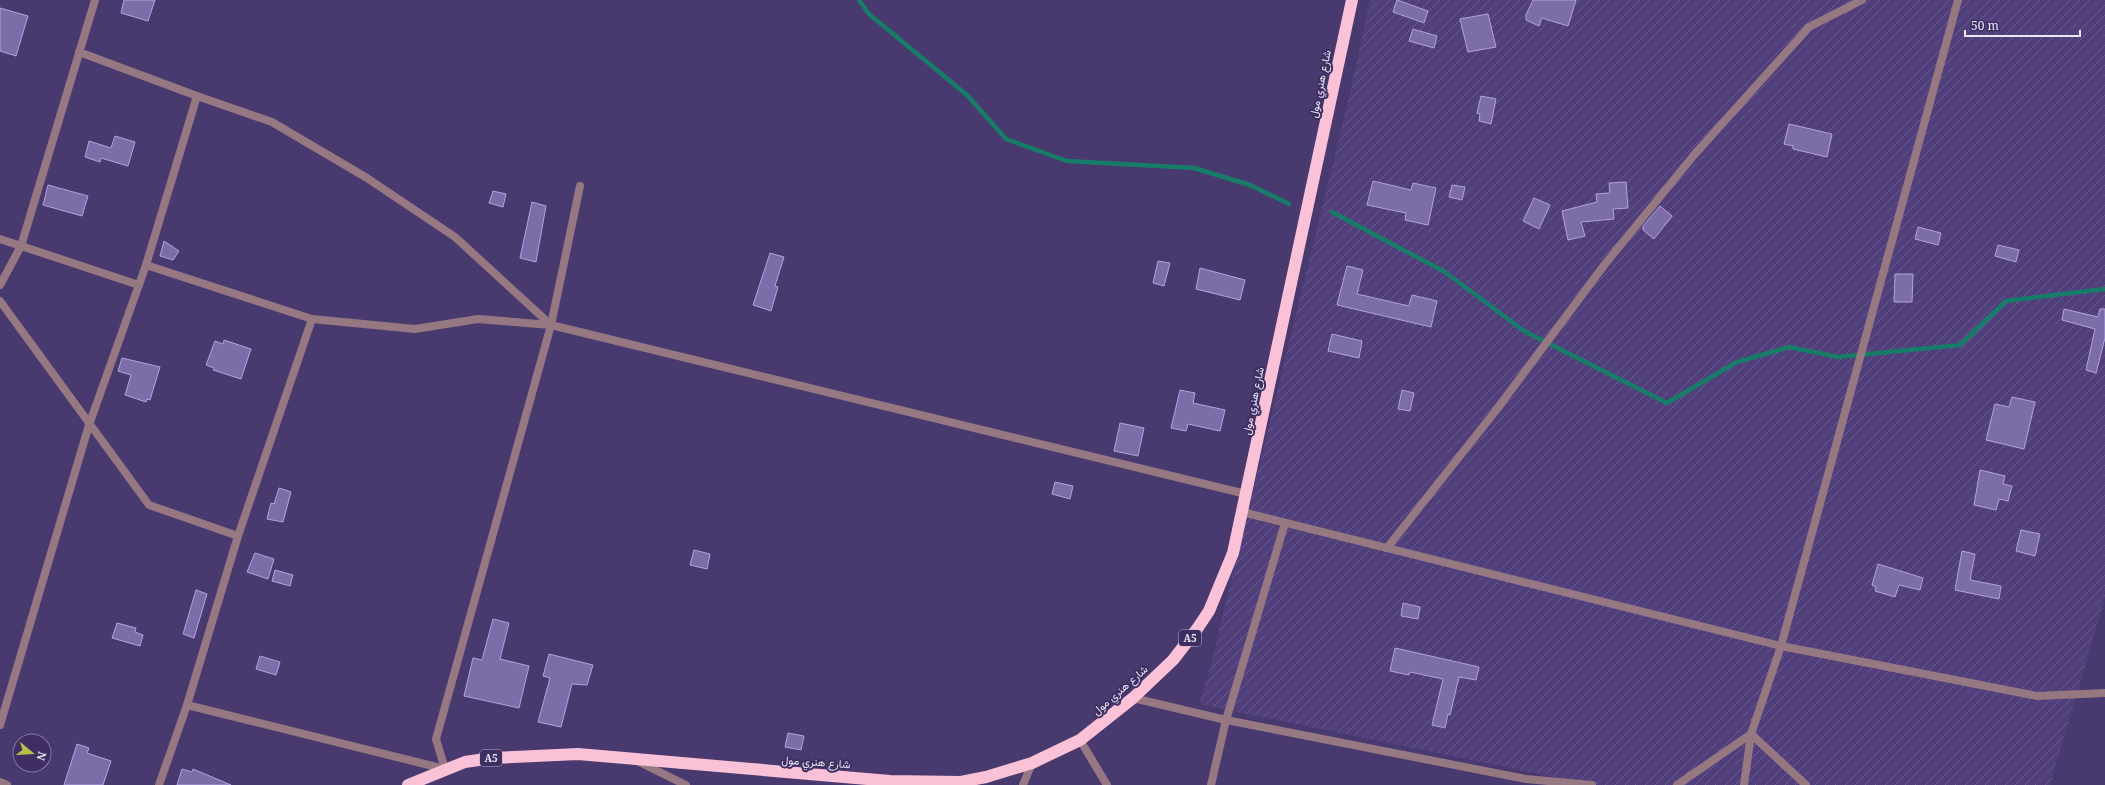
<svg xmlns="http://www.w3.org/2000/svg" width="2105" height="785" font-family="'Noto Serif',Vazirmatn,serif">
  <defs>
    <pattern id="industrial-furrows" width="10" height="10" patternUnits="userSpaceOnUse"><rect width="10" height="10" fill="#513f7b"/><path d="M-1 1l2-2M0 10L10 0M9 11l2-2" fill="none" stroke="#6a5b8f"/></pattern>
  </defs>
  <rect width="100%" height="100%" fill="#48396e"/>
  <!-- industrial -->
  <path fill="url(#industrial-furrows)" d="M1370 0H2105V597L2050 785H1593L1199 704 1208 676 1351 89Z"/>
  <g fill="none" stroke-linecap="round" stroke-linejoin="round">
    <!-- stream -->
    <g stroke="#177d69" stroke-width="4.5">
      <path d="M859 0 869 14 967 95 1006 139 1067 161 1194 168 1250 185 1289 204"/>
      <path d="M1332 212 1445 272 1524 331 1667 403 1737 362 1789 347 1838 357 1960 345 2006 301 2105 289"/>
    </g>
  </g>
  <!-- building -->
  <g fill="#7c6ca8" stroke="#b3a3e0">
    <path d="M124 0H155L148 21 121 13Z"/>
    <path d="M1397 0 1428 11 1424 23 1393 12Z"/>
    <path d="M1533 0H1576L1568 26 1542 18 1539 26 1526 20V15Z"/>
    <path d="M0 8 28 16 16 56 0 51Z"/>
    <path d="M1488 14 1496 47 1468 52 1460 19Z"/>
    <path d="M1413 29 1437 36 1434 48 1409 41Z"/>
    <path d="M1481 96 1496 99 1491 124 1479 121 1480 114 1477 113Z"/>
    <path d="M1789 124 1832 134 1827 157 1793 149V146L1784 144Z"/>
    <path d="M115 136 135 142 128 166 101 158 100 162 85 157 89 141 111 148Z"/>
    <path d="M1373 181 1411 190 1413 183 1436 188 1428 225 1405 220 1406 213 1367 205Z"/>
    <path d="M1626 182 1628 208 1613 209 1614 219 1581 222 1585 236 1568 240 1562 211 1597 202 1596 194 1610 193 1609 183Z"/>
    <path d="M48 185 88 196 82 216 43 205Z"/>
    <path d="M1452 185 1465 187 1462 200 1449 197Z"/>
    <path d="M493 191 506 194 503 207 489 203Z"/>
    <path d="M1534 198 1550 205 1539 229 1523 221Z"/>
    <path d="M532 202 546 206 536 262 520 258Z"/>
    <path d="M1660 206 1672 216 1654 239 1643 230V226Z"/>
    <path d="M1918 227 1941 233 1938 245 1915 239Z"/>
    <path d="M164 241 179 251 173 260 160 256Z"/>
    <path d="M1998 245 2019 250 2016 262 1995 256Z"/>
    <path d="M770 253 784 257 775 286 778 287 771 311 753 305Z"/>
    <path d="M1158 261 1170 263 1164 286 1153 283Z"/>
    <path d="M1347 266 1363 270 1357 294 1409 306 1412 295 1437 301 1431 327 1337 305Z"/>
    <path d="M1200 268 1245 280 1240 300 1196 289Z"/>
    <path d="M1895 274H1913L1912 302H1894Z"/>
    <path d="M2064 309 2098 317 2100 309H2105V338L2096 373 2086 370 2095 329 2062 320Z"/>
    <path d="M1332 334 1362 341 1359 358 1328 351Z"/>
    <path d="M224 340 251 349 241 379 213 370 214 368 206 365 215 341 223 344Z"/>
    <path d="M122 358 160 367 150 400 147 399 146 402 125 395 131 375 118 371Z"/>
    <path d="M1180 390 1195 393 1193 403 1225 410 1220 431 1188 424 1186 431 1171 428Z"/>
    <path d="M1402 390 1414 393 1410 411 1398 409Z"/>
    <path d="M2012 397 2035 402 2024 449 1986 440 1995 404 2009 407Z"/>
    <path d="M1120 423 1144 428 1138 456 1114 451Z"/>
    <path d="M1980 470 2005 476 2003 484 2012 486 2008 501 1999 499 1996 510 1974 505Z"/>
    <path d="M1055 482 1073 486 1070 499 1052 494Z"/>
    <path d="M279 488 291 492 283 522 267 519 271 503 274 504Z"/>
    <path d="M2021 530 2040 534 2035 556 2016 551Z"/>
    <path d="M694 550 710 554 707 569 690 565Z"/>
    <path d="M1962 551 1975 554 1970 580 2001 586 1999 599 1955 590Z"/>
    <path d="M255 553 274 559 268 579 247 572Z"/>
    <path d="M1878 564 1923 578 1920 590 1899 585 1895 597 1875 591 1876 587 1872 585Z"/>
    <path d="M275 570 293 575 290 586 272 581Z"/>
    <path d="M196 590 207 594 194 638 183 634Z"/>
    <path d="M1403 603 1420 607 1418 619 1401 616Z"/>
    <path d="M493 619 509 623 500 659 529 666 519 708 464 696 473 658 482 660Z"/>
    <path d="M117 623 136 628 135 632 143 635 140 646 112 638Z"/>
    <path d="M1395 648 1479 667 1476 680 1459 677 1450 715 1448 714 1445 728 1432 725 1443 679 1410 672 1409 675 1390 671Z"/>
    <path d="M549 654 593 665 587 685 572 684 561 727 538 722 550 678 543 676Z"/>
    <path d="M260 656 280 662 276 675 256 669Z"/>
    <path d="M788 733 804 736 801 750 785 747Z"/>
    <path d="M77 744 89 748 87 753 111 761 103 785H64Z"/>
    <path d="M182 769 192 772 193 769 231 785H177Z"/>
  </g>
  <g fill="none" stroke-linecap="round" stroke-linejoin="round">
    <!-- street -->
    <g stroke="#967882" stroke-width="8">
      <path d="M79 52 197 96 272 122 367 178 455 237 551 325"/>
      <path d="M0 239 139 285"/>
      <path d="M146 265 312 319 415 329 478 319 551 325 1246 494"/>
      <path d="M0 285 21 246 95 0"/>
      <path d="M0 301 149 505 238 536"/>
      <path d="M1242 512 1781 646 2037 696 2105 693"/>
      <path d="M1387 548 1497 409 1605 264 1694 155 1809 27 1862 0"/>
      <path d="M1133 698 1226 720 1526 779 1592 785"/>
      <path d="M187 705 445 769"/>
      <path d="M0 725 89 425 146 265 197 96"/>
      <path d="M1751 734 1806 785"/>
      <path d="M1080 740 1107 785"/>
      <path d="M639 762 686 785"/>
      <path d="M445 769 436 739 551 325 580 186"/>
      <path d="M0 782 7 785"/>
      <path d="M159 785 187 705 238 536 312 319"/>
      <path d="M1023 785 1032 763"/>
      <path d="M1211 785 1226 720 1285 523"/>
      <path d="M1677 785 1751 734"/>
      <path d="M1744 785 1751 734 1781 646 1958 0"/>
    </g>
    <!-- highway -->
    <path stroke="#fbc1d6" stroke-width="12" d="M408 785 465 762 492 758 578 754 890 781 961 782 986 777 1032 763 1080 740 1133 698 1173 660 1197 629 1209 611 1233 553 1352 0"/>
  </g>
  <g text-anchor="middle" stroke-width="4" stroke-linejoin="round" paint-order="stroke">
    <!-- shield labels -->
    <g fill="#3e2e62" stroke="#b8b0cd" stroke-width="1">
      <rect x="1179" y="630" width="22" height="16" rx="3"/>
      <rect x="480" y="750" width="22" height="16" rx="3"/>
    </g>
    <g font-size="10" font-weight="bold" fill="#ece8fb">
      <text x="1190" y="642">A5</text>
      <text x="491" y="762">A5</text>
    </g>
    <!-- street labels -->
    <g font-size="11" fill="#ece8fb" stroke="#3e2e62">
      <text transform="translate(1320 84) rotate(-78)" y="4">شارع هنري مول</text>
      <text transform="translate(1253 401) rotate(-78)" y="4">شارع هنري مول</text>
      <text transform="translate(1120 690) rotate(-41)" y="4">شارع هنري مول</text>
      <text transform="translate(816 762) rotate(4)" y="4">شارع هنري مول</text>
    </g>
  </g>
  <!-- north arrow -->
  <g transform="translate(32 753) rotate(108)"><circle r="19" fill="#3e2e62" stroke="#84789f"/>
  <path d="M0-3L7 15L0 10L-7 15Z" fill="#b4c24a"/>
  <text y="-6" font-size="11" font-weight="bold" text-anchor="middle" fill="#ece8fb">N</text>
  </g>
  <!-- scale -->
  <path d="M1965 30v6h115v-6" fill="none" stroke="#ece8fb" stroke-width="2"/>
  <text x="1971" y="30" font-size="12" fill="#ece8fb" stroke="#3e2e62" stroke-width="3" paint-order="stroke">50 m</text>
</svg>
